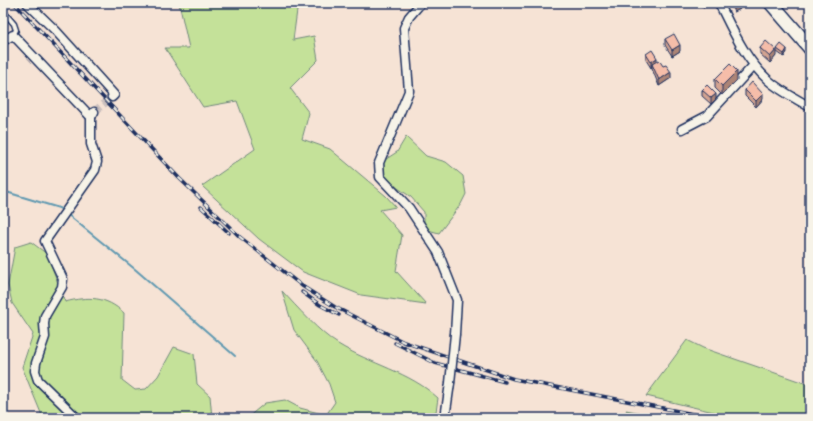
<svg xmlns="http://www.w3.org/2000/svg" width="813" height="421" font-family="Mali,sans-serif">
  <rect width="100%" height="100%" fill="#f6e3d5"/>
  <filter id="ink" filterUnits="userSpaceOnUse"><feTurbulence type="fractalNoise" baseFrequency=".025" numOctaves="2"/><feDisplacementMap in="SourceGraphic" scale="8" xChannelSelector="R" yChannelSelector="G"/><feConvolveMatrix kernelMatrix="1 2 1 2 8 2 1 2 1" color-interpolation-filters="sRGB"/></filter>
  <g filter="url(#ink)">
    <!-- green -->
    <g fill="#c4e199" stroke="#70887c">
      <path d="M179 3H298L293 40 314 36 318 60 290 88 309 113 302 139 330 149 386 196 396 207 380 210 402 235 396 271 426 304 361 295 303 272 259 239 202 186 255 149 237 101 203 107 165 48H189Z"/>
      <path d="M406 137 426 156 446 162 463 176 466 194 461 204 439 233 428 230 424 222V212L411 197 383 178V161L397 152Z"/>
      <path d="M31 242 47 254 65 302C88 296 106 296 124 313L122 380 135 390 146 389 158 376 174 347 194 354 197 384 210 396 212 418H43L22 367 33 334 12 303 8 285 15 247Z"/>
      <path d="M282 291C296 306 321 334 338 344 370 364 410 372 438 398L436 412 412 415 409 418H247L265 403 285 400 300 408 326 415 335 402 329 384 317 361 294 330Z"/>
      <path d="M687 340 703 348 810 385V418H739L646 396Z"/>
      <path d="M626 410 668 418H631Z"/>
    </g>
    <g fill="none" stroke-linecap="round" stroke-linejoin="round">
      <!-- stream -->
      <g stroke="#6199b1" stroke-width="2">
        <path d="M3 191 59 208 63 211"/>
        <path d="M67 214 136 270 235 356"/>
      </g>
      <!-- minor-tunnel -->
      <path stroke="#cabfbd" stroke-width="8" stroke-dasharray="8 4" stroke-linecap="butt" d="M94 112 112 97"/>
      <defs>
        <path id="service" d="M3 11 14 24 16 30 13 35"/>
        <g id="minor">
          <path d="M27 3 56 31 114 95 112 97"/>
          <path d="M421 3 409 17 404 28 409 91 379 163 380 177 409 208 438 252 457 300 455 334"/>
          <path d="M719 3C733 31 745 59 768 80 780 91 797 99 810 107"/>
          <path d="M3 41 13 35 91 117 94 112"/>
          <path d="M682 129 707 116 754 65"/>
          <path d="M77 418 38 380 35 371 36 363 45 337 44 324 45 316 62 287 63 279 45 241 95 170 97 162 91 144V117"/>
          <path d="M445 418 450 383"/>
        </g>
        <path id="trunk" d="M771 3 810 48"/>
      </defs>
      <!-- service casing -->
      <use href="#service" stroke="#1b2f5e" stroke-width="7"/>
      <!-- minor casing -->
      <use href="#minor" stroke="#1b2f5e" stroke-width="11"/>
      <!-- trunk casing -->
      <use href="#trunk" stroke="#1b2f5e" stroke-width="16"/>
      <!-- service -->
      <use href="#service" stroke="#f7f3e8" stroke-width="4"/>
      <!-- minor -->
      <use href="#minor" stroke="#f7f3e8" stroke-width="8"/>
      <!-- trunk -->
      <use href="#trunk" stroke="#f7f3e8" stroke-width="13"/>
      <defs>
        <g id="rail">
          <path d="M14 3 179 178 240 237 302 286 335 307 404 342 514 379 714 418"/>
          <path d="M201 207 229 233"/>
          <path d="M302 292 320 305 339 315"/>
          <path d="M395 343 435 363 505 382"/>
        </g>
      </defs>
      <!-- rail casing -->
      <use href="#rail" stroke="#1b2f5e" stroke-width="3.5"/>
      <!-- rail -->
      <use href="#rail" stroke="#f7f3e8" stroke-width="2" stroke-dasharray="6" stroke-linecap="butt"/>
      <defs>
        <path id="minor-bridge" d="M450 383 455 334"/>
      </defs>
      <!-- minor-bridge casing -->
      <use href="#minor-bridge" stroke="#1b2f5e" stroke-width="11" stroke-linecap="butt"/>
      <!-- minor-bridge -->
      <use href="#minor-bridge" stroke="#f7f3e8" stroke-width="8"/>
    </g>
    <!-- wall -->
    <g fill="#d3a391" stroke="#1b2f5e">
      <path d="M700 3H710V5L703 8Z"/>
      <path d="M730 3H739L740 9 734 12 730 5Z"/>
      <path d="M665 39 680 51 672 56 665 45Z"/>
      <path d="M760 48 776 56 770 63 760 54Z"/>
      <path d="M777 49 787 52 784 57 777 52Z"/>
      <path d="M646 54 657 61 671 78 659 86 652 69V67L651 68 646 60Z"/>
      <path d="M810 57V66L807 62V59Z"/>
      <path d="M715 79 737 80 722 95 715 88Z"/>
      <path d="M702 90 716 99 711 104 702 96Z"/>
      <path d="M745 90 763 99 756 107 745 96Z"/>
    </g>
    <!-- shaded-wall -->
    <g fill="#ac8476" stroke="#1b2f5e">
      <path d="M703 3H710V5L703 8Z"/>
      <path d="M740 3V9L734 12V6Z"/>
      <path d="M680 45V51L672 56V50Z"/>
      <path d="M787 49V52L784 57V54Z"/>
      <path d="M776 50V56L770 63V57Z"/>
      <path d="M657 58V64H652V67L651 68V62Z"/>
      <path d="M737 71V80L722 95V86Z"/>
      <path d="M671 72V78L659 86V80Z"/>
      <path d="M716 94V99L711 104V98Z"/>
      <path d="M763 94V99L756 107V101Z"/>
    </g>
    <!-- building -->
    <g fill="#f5bda9" stroke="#1b2f5e">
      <path d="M732 3H740L734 6Z"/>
      <path d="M674 34 680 45 672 50 665 39Z"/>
      <path d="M766 41 776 50 770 57 760 48Z"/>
      <path d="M781 44 787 49 784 54 777 49Z"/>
      <path d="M652 50 657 58 651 62 646 54Z"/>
      <path d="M810 57V63L807 59Z"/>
      <path d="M659 60 663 66 666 65 671 72 659 80 652 64Z"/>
      <path d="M730 64 737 71 722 86 715 79Z"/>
      <path d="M752 82 763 94 756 101 745 90Z"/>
      <path d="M707 85 716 94 711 98 702 90Z"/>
    </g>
  </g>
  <!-- margin -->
  <rect width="813" height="421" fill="none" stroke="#f7f3e8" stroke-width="16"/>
  <rect x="8" y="8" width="797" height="405" fill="none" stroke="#1b2f5e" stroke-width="1.5" filter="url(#ink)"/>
</svg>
